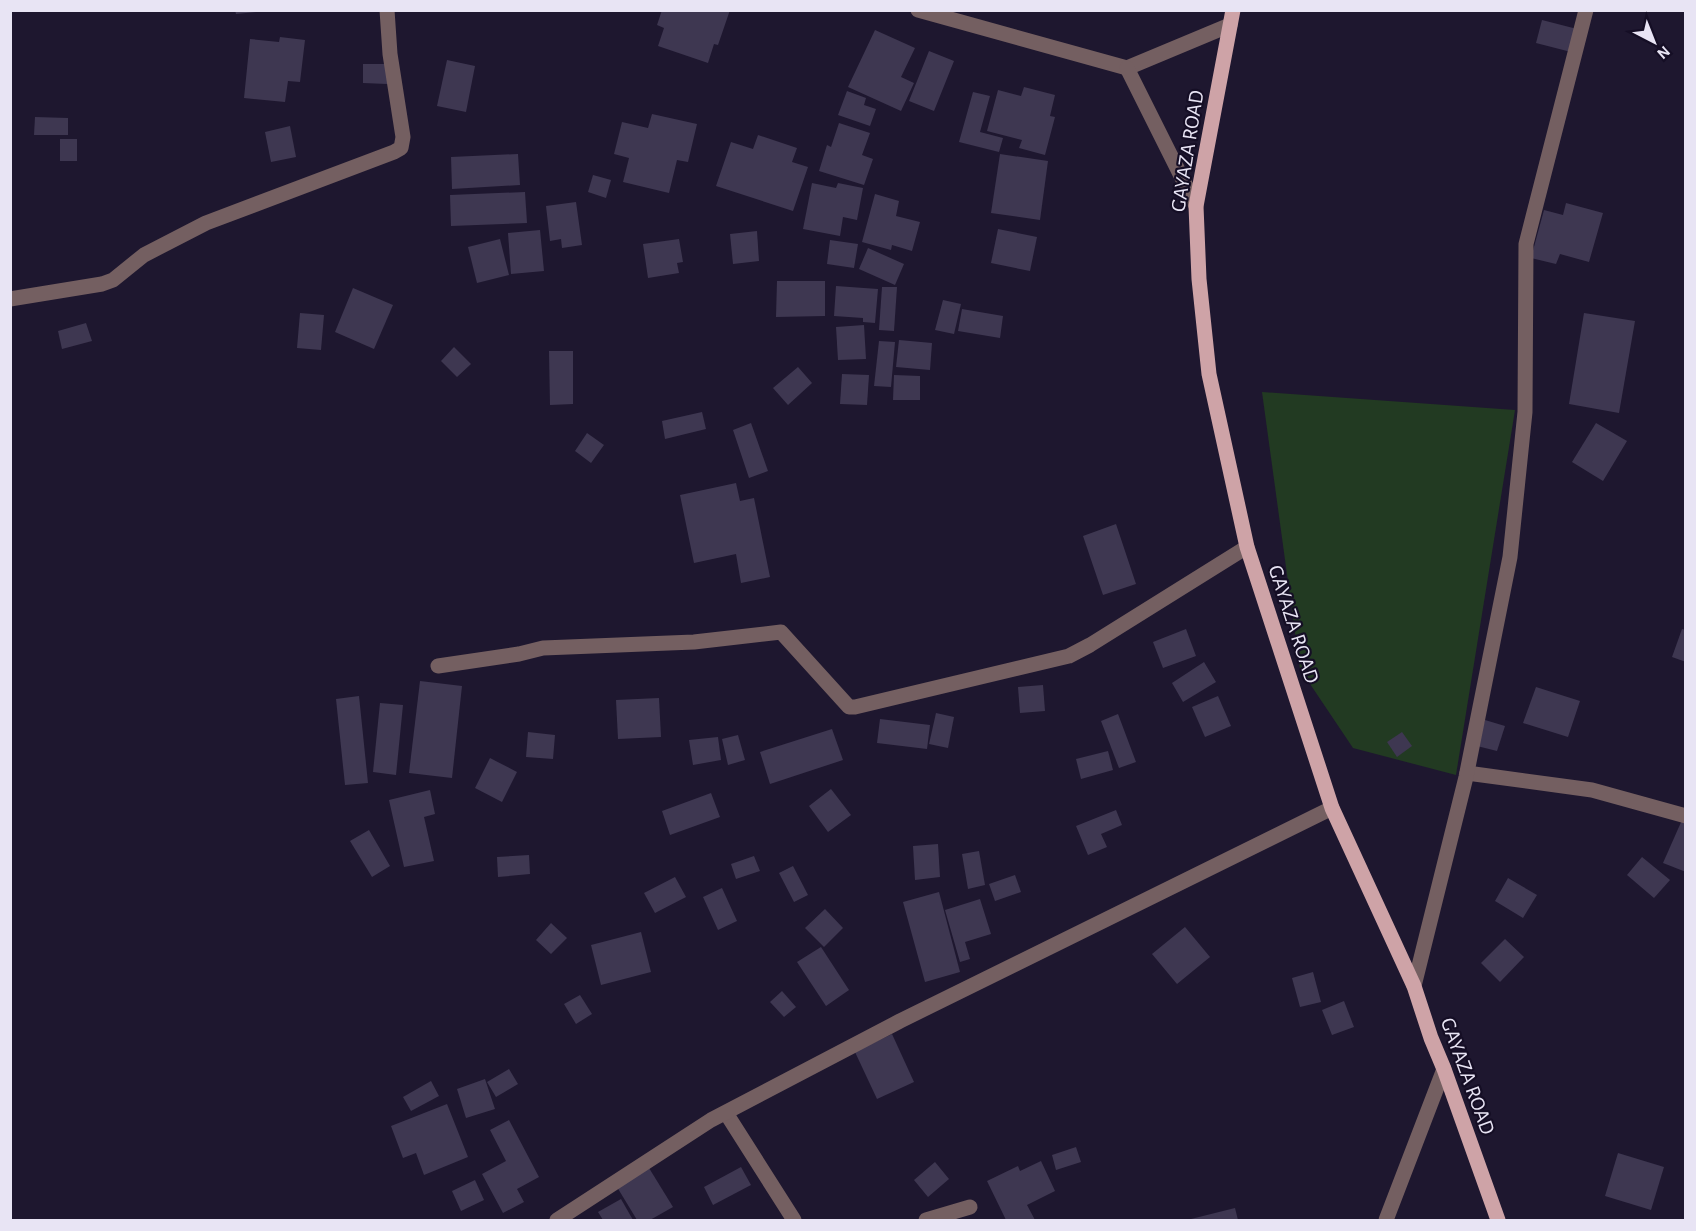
<svg xmlns="http://www.w3.org/2000/svg" width="1696" height="1231" font-family="'Alegreya Sans',sans-serif">
  <rect width="100%" height="100%" fill="#1e172f"/>
  <!-- green -->
  <path fill="#223a22" d="M1262 392 1515 410 1456 775 1353 748 1300 669Z"/>
  <!-- building -->
  <g fill="#3e3751">
    <path d="M235 10H256V12L236 14Z"/>
    <path d="M662 10H730L718 45 714 44 708 63 658 46 664 28 657 25Z"/>
    <path d="M1542 20 1577 29 1571 52 1536 43Z"/>
    <path d="M875 30 915 48 901 77 914 83 901 111 848 87Z"/>
    <path d="M280 37 305 40 300 82 288 81 285 102 244 98 250 39 279 42Z"/>
    <path d="M929 51 954 61 934 111 909 101Z"/>
    <path d="M447 60 475 66 466 112 437 106Z"/>
    <path d="M363 64H387V84L363 83Z"/>
    <path d="M1024 87 1055 95 1050 116 1055 117 1045 155 1019 148 1022 140 987 131 998 90 1021 96Z"/>
    <path d="M847 91 866 98 864 105 876 109 870 126 838 115Z"/>
    <path d="M973 92 990 96 980 132 1003 138 999 152 959 142Z"/>
    <path d="M652 114 697 124 688 162 677 160 669 193 623 182 629 158 614 154 622 122 648 128Z"/>
    <path d="M35 117 68 118V135H34Z"/>
    <path d="M839 123 870 133 862 155 873 159 864 185 819 171 827 145 831 147Z"/>
    <path d="M290 126 296 157 271 162 265 132Z"/>
    <path d="M758 135 797 148 792 162 808 167 793 211 716 186 731 142 753 149Z"/>
    <rect x="60" y="139" width="17" height="22"/>
    <path d="M518 154 520 185 452 189 451 157Z"/>
    <path d="M1000 154 1048 161 1040 220 991 213Z"/>
    <path d="M593 175 611 180 606 198 588 192Z"/>
    <path d="M812 183 836 188 838 183 863 188 857 220 843 217 840 236 803 229Z"/>
    <path d="M525 192 527 223 451 226 450 195Z"/>
    <path d="M875 194 899 201 896 216 920 222 912 251 892 245 891 250 862 242Z"/>
    <path d="M576 202 582 245 562 248 561 239 550 241 546 206Z"/>
    <path d="M1566 203 1603 213 1589 262 1560 254 1556 264 1531 258 1544 210 1563 215Z"/>
    <path d="M998 229 1037 237 1030 271 991 263Z"/>
    <path d="M540 230 544 271 511 274 508 233Z"/>
    <path d="M757 231 759 261 733 264 730 234Z"/>
    <path d="M500 239 509 275 477 283 468 247Z"/>
    <path d="M679 239 683 262 677 263 679 273 648 278 643 244Z"/>
    <path d="M830 240 858 244 854 268 827 264Z"/>
    <path d="M868 248 904 264 895 285 859 269Z"/>
    <path d="M777 281H825V316L776 317Z"/>
    <path d="M836 286 878 289 875 323 863 322V318L834 316Z"/>
    <path d="M882 287H897L894 331 879 330Z"/>
    <path d="M353 288 393 305 374 349 335 332Z"/>
    <path d="M943 300 961 304 954 334 935 330Z"/>
    <path d="M962 309 1003 316 1000 338 958 331Z"/>
    <path d="M300 313 324 315 321 350 297 348Z"/>
    <path d="M1584 313 1635 321 1619 413 1569 404Z"/>
    <path d="M86 323 92 341 62 349 58 331Z"/>
    <path d="M864 325 866 359 838 360 836 327Z"/>
    <path d="M899 340 932 343 930 370 896 367Z"/>
    <path d="M879 341 895 342 891 387 874 386Z"/>
    <path d="M454 347 471 364 457 377 441 361Z"/>
    <path d="M549 351H573V404L550 405Z"/>
    <path d="M798 367 812 383 788 405 773 388Z"/>
    <path d="M842 374 869 375 867 405 840 404Z"/>
    <path d="M894 375 920 376V400H893Z"/>
    <path d="M702 412 706 429 665 439 662 421Z"/>
    <path d="M751 423 768 471 749 478 733 430Z"/>
    <path d="M1596 423 1627 441 1603 481 1572 462Z"/>
    <path d="M587 433 604 445 591 463 575 451Z"/>
    <path d="M736 483 740 501 754 498 770 577 741 583 736 554 694 563 680 495Z"/>
    <path d="M1116 524 1136 584 1103 595 1083 536Z"/>
    <path d="M1186 629 1196 656 1163 668 1153 642Z"/>
    <path d="M1682 629 1686 630V662L1672 657Z"/>
    <path d="M1204 662 1216 682 1183 702 1172 683Z"/>
    <path d="M420 681 462 686 452 778 409 773Z"/>
    <path d="M1043 685 1045 711 1020 713 1018 687Z"/>
    <path d="M1536 687 1580 701 1568 737 1523 723Z"/>
    <path d="M359 696 368 783 345 785 336 699Z"/>
    <path d="M1218 696 1231 726 1205 737 1192 707Z"/>
    <path d="M659 698 661 737 618 739 616 700Z"/>
    <path d="M380 703 403 705 396 775 373 772Z"/>
    <path d="M936 713 954 717 948 748 929 744Z"/>
    <path d="M1118 714 1136 762 1119 768 1101 721Z"/>
    <path d="M880 719 930 725 927 749 877 743Z"/>
    <path d="M1485 720 1505 726 1497 751 1477 746Z"/>
    <path d="M832 729 843 760 770 784 760 752Z"/>
    <path d="M528 732 555 735 553 759 526 757Z"/>
    <path d="M1402 732 1412 746 1397 757 1387 742Z"/>
    <path d="M738 735 745 760 728 765 722 739Z"/>
    <path d="M718 737 721 760 693 765 689 740Z"/>
    <path d="M1108 751 1113 770 1081 779 1076 759Z"/>
    <path d="M490 758 517 772 502 802 475 788Z"/>
    <path d="M831 789 851 815 828 832 809 806Z"/>
    <path d="M430 790 435 814 424 817 434 861 404 867 389 800Z"/>
    <path d="M711 793 720 817 670 835 662 811Z"/>
    <path d="M1116 810 1122 825 1101 834 1107 847 1088 855 1076 826Z"/>
    <path d="M1682 820 1686 821V872L1663 863Z"/>
    <path d="M369 830 390 866 372 877 350 841Z"/>
    <path d="M938 844 940 877 915 880 913 846Z"/>
    <path d="M979 851 985 885 968 889 962 854Z"/>
    <path d="M529 855 530 874 498 877 497 857Z"/>
    <path d="M754 856 760 871 736 879 731 864Z"/>
    <path d="M1642 857 1670 880 1654 898 1627 875Z"/>
    <path d="M793 866 808 895 794 902 779 873Z"/>
    <path d="M1015 875 1021 892 995 901 989 884Z"/>
    <path d="M675 877 686 897 655 913 644 893Z"/>
    <path d="M1508 878 1537 895 1523 918 1495 901Z"/>
    <path d="M722 888 737 921 718 930 703 897Z"/>
    <path d="M939 892 960 972 925 982 903 902Z"/>
    <path d="M980 899 991 934 965 942 970 959 960 962 945 910Z"/>
    <path d="M825 909 843 928 824 947 805 928Z"/>
    <path d="M551 923 567 938 551 954 536 940Z"/>
    <path d="M1185 927 1210 957 1177 984 1152 954Z"/>
    <path d="M641 932 651 972 601 985 591 945Z"/>
    <path d="M1505 939 1524 957 1500 982 1481 963Z"/>
    <path d="M821 947 849 990 826 1006 797 962Z"/>
    <path d="M1313 972 1321 1002 1300 1007 1292 978Z"/>
    <path d="M782 991 796 1007 784 1017 770 1002Z"/>
    <path d="M580 995 592 1014 576 1024 564 1004Z"/>
    <path d="M1344 1001 1354 1027 1332 1035 1322 1010Z"/>
    <path d="M892 1034 914 1082 877 1099 855 1052Z"/>
    <path d="M509 1069 518 1084 496 1097 487 1082Z"/>
    <path d="M485 1079 495 1109 466 1118 457 1089Z"/>
    <path d="M431 1081 439 1096 411 1111 403 1097Z"/>
    <path d="M447 1104 468 1157 424 1175 416 1153 403 1158 391 1126Z"/>
    <path d="M509 1120 539 1177 517 1189 524 1202 503 1213 482 1174 506 1161 490 1130Z"/>
    <path d="M1076 1147 1081 1162 1056 1170 1052 1155Z"/>
    <path d="M1618 1153 1664 1167 1651 1210 1605 1196Z"/>
    <path d="M1041 1161 1055 1191 1027 1205 1035 1220H1006L987 1181 1018 1166 1020 1171Z"/>
    <path d="M935 1162 949 1179 928 1197 914 1180Z"/>
    <path d="M741 1167 751 1185 713 1205 704 1187Z"/>
    <path d="M649 1168 673 1207 650 1220H637L617 1187Z"/>
    <path d="M475 1180 484 1200 461 1211 452 1191Z"/>
    <path d="M621 1199 633 1220H603L598 1212Z"/>
    <path d="M1235 1208 1238 1220H1187Z"/>
  </g>
  <g fill="none" stroke-linecap="round" stroke-linejoin="round">
    <!-- minor -->
    <g stroke="#745f61" stroke-width="15">
      <path d="M918 10 1127 68 1230 25"/>
      <path d="M1127 68 1196 206"/>
      <path d="M10 299 102 284 113 280 144 255 206 223 394 152 401 148 403 137 390 54 387 10"/>
      <path d="M438 666 519 654 543 648 694 642 781 632 849 707H855L1069 656 1090 645 1247 547"/>
      <path d="M1467 773 1592 790 1686 816"/>
      <path d="M1414 986 1466 777 1510 557 1525 412 1526 244 1586 10"/>
      <path d="M726 1113 794 1220"/>
      <path d="M557 1220 711 1120 900 1021 1332 808"/>
      <path d="M926 1220 970 1207"/>
      <path d="M1386 1220 1444 1069"/>
    </g>
    <!-- major -->
    <path stroke="#cea3a7" stroke-width="15" d="M1233 10 1196 206 1199 279 1209 374 1247 547 1332 808 1414 986 1431 1038 1444 1069 1498 1220"/>
  </g>
  <g text-anchor="middle" stroke-width="4.5" stroke-linejoin="round" paint-order="stroke">
    <!-- street labels -->
    <g font-size="21" fill="#e8e4f4" stroke="#150e25">
      <text transform="translate(1187 151) rotate(-81)" y="7">GAYAZA ROAD</text>
      <text transform="translate(1294 624) rotate(72)" y="7">GAYAZA ROAD</text>
      <text transform="translate(1468 1076) rotate(70)" y="7">GAYAZA ROAD</text>
    </g>
  </g>
  <!-- border -->
  <rect width="1696" height="1231" fill="none" stroke="#e8e4f4" stroke-width="24"/>
  <!-- north arrow -->
  <g transform="translate(1654 42) rotate(138)" stroke="#150e25" stroke-width="4.5" paint-order="stroke">
  <path d="M0-4.5L10 22L0 15L-10 22Z" fill="#e8e4f4"/>
  <text y="-9" font-size="16" font-weight="bold" text-anchor="middle" fill="#e8e4f4">N</text>
  </g>
</svg>
